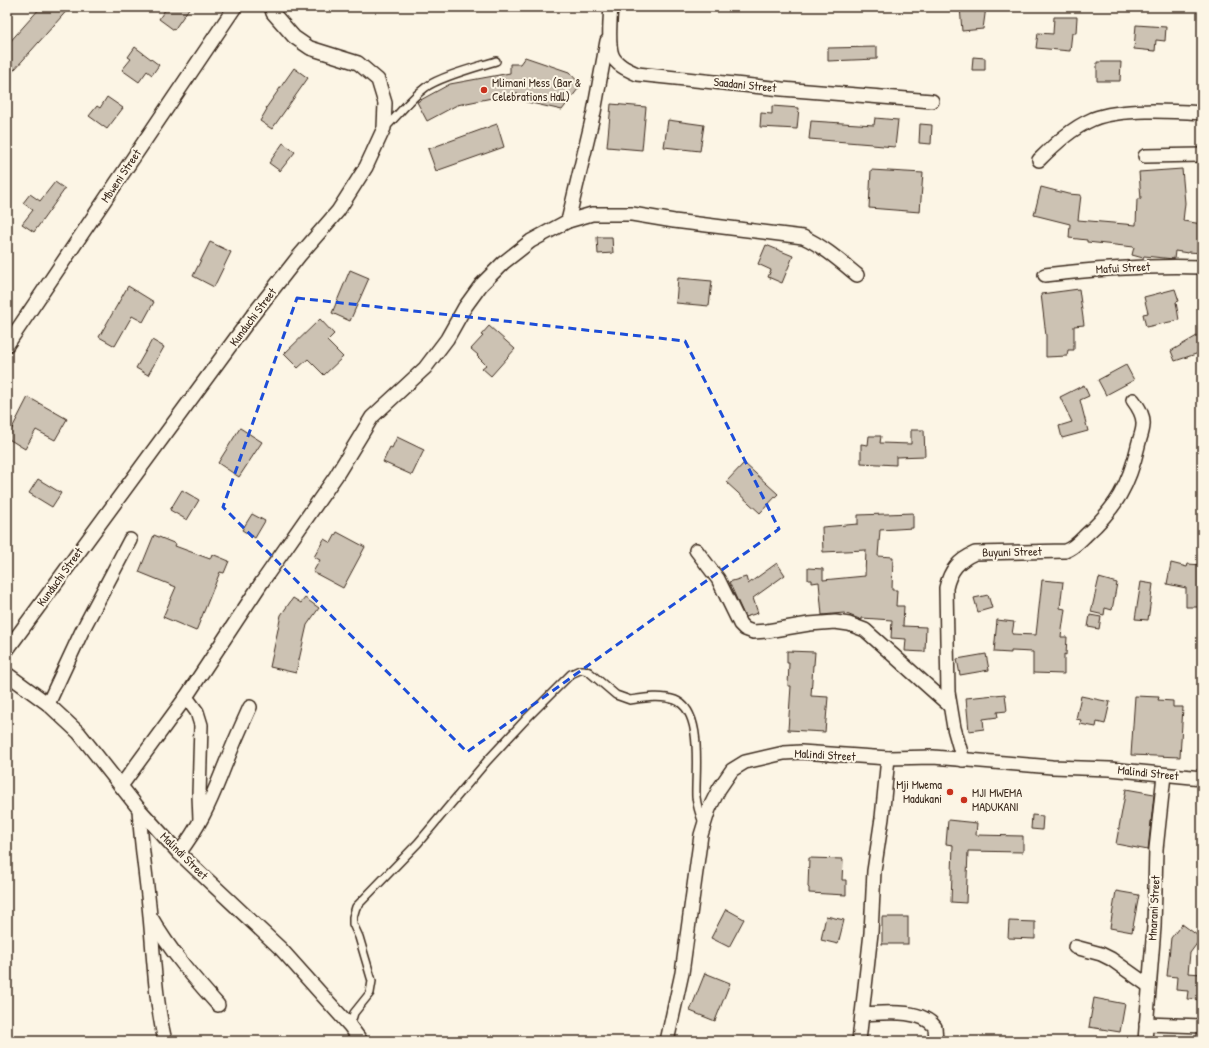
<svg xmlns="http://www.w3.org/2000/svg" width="1209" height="1048" font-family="'Patrick Hand',sans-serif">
  <rect width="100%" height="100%" fill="#fcf5e5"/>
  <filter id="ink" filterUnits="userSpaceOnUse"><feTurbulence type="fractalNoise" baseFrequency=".025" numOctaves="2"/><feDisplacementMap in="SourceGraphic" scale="8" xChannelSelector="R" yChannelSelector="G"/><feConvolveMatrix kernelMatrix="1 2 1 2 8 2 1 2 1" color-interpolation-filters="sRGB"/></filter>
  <g filter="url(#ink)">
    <!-- building -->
    <g fill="#ccc2b3" stroke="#3b2a1e">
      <path d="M41 7H70L7 78V45Z"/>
      <path d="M167 7H190L174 30 159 19Z"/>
      <path d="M960 7H986L983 29 962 31Z"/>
      <path d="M1054 17H1077L1076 33H1072L1070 51 1036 48 1038 33 1053 34Z"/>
      <path d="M1136 25 1166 27 1165 41 1156 40 1155 51 1134 49Z"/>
      <path d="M135 47 159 65 152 75 147 71 139 82 122 70 131 59 128 57Z"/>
      <path d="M877 47V59L828 61V48Z"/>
      <path d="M525 57 569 72 581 85 562 110 518 100 517 93 457 105 427 121 417 102 450 84 510 73V64H520Z"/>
      <path d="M973 57 985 58V70H972Z"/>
      <path d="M1097 62H1121L1120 81H1097Z"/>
      <path d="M294 68 308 78 272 129 260 121 267 109 266 108Z"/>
      <path d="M107 97 123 108 107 129 89 116 97 106 100 108Z"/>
      <path d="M611 104 646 107 642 150 607 147Z"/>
      <path d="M772 106 799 108 797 129 760 127 761 113 772 114Z"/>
      <path d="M875 118 898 120 895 147 872 145V144L809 139 811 121 874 125Z"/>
      <path d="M668 120 704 125 700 151 664 147Z"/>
      <path d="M497 124 504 147 436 171 428 149Z"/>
      <path d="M920 124 932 125 931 144 919 143Z"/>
      <path d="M283 143 295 152 280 171 269 163Z"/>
      <path d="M1182 169 1185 203 1183 221 1202 224V253L1188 252V253L1175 251 1174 259 1144 256 1143 258 1132 255 1134 247 1087 242V240L1069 238 1070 224 1034 215 1041 187 1068 194 1081 195 1078 220 1136 225 1137 199H1141L1139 172Z"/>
      <path d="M871 170 923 173 920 212 869 208Z"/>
      <path d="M55 182 65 189 34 232 22 224 33 210 23 203 30 194 40 201Z"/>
      <path d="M597 237H612L613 253 598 254Z"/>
      <path d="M210 242 231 252 214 287 193 276Z"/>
      <path d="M766 245 793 256 782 283 768 277 771 270 758 264Z"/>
      <path d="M350 270 369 278 350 321 332 313Z"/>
      <path d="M678 278 712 281 709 306 676 303Z"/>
      <path d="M128 286 154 302 143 322 132 316 115 346 99 337Z"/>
      <path d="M1079 289 1084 325 1074 326V350H1068L1067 356 1046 357V336L1041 294Z"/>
      <path d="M1175 289 1179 301 1176 302 1179 320 1146 327 1143 314 1148 313 1144 297Z"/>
      <path d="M320 319 334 334 327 341 343 357 324 375 308 359 298 368 284 354Z"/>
      <path d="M489 326 515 349 491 376 482 368 486 365 477 356 478 355 471 349 483 336 481 335Z"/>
      <path d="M1202 333V352L1175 361 1171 351Z"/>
      <path d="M152 340 164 347 148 375 136 368Z"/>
      <path d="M1126 365 1134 380 1106 395 1098 380Z"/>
      <path d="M1084 385 1089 396 1080 400 1088 431 1062 438 1059 426 1072 422 1060 397Z"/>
      <path d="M28 397 67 419 55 440 36 430 25 449 7 438Z"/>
      <path d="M240 428 262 442 239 477 218 463Z"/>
      <path d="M911 430H924L925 456 896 457V465L861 463V444L868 445 869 436H881L880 443 911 444Z"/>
      <path d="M397 437 424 450 412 475 383 462 390 447 392 448Z"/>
      <path d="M744 463 778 494 760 513 726 482Z"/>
      <path d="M38 479 61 493 52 507 29 493Z"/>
      <path d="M182 490 199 500 187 520 170 510Z"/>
      <path d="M913 513V528L880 530 878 556 893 557 892 590H897L896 606H904L903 626 926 627 925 652 905 651 906 639 891 638 892 620 862 618V620L844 613 822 615 819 582 812 583V580H808V568L823 569V580L865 576 866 550 823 552 822 527 858 524V515Z"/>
      <path d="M252 514 265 521 255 538 242 530Z"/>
      <path d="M337 532 365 547 343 588 313 572 320 560 314 557 324 539 331 543Z"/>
      <path d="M154 535 176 544 175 546 210 559 212 554 229 561 224 573 220 572 196 631 163 617 176 587 139 572Z"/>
      <path d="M777 563 785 575 753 598 758 613 745 617 729 582 746 577 748 584Z"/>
      <path d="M1171 563 1187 567 1188 564 1202 565V607H1186V588L1167 584Z"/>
      <path d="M1099 578 1117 583 1112 610 1105 608 1104 615 1091 612Z"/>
      <path d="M1042 580 1063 582 1060 608 1065 609 1061 637H1067L1066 655 1064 654V674L1033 673V652L1011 651V653L994 652 997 620 1014 622 1012 634 1036 635Z"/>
      <path d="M1141 582 1153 584 1148 620 1135 619Z"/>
      <path d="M988 595 992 608 978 612 974 598Z"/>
      <path d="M293 598 301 603 305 598 319 608 307 625 296 673 270 667 281 615Z"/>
      <path d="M1090 615 1101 617 1099 629 1088 627Z"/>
      <path d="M787 651 815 652 814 665H813L811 696 828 697 825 732 788 730 791 686H788L789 663H787Z"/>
      <path d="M986 654 989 670 960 675 957 659Z"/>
      <path d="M1005 694 1007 711 997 712 998 717 983 719 984 729 969 731 966 698Z"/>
      <path d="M1081 696 1110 702 1105 724 1097 722 1096 727 1080 724 1081 720 1076 719Z"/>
      <path d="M1135 696 1159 697 1158 700 1173 701V707H1183L1180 757 1131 755Z"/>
      <path d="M1126 789 1154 794 1148 850 1116 844Z"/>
      <path d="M1032 815 1043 816 1042 830 1031 829Z"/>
      <path d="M948 820 977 823 976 835 1023 836V852L968 851 966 903 951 902 953 845 946 844Z"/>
      <path d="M809 858 843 859 842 880H846V895L809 893V888L808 887Z"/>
      <path d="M1116 891 1139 895 1132 932 1110 928Z"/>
      <path d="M726 909 744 919 729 947 711 938Z"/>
      <path d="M826 916 844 920 838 944 821 940Z"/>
      <rect x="882" y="917" width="26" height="27"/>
      <path d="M1009 921 1035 922V939L1008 938Z"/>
      <path d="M1182 924 1201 938 1190 953 1188 973 1202 974V1000L1187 999 1188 991 1176 990 1177 977 1167 976 1171 938Z"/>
      <path d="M705 973 730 983 715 1021 690 1011Z"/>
      <path d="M1094 998 1125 1004 1120 1032 1089 1027Z"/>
    </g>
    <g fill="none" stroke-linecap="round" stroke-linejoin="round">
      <defs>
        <g id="lane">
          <path d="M384 129C398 115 410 99 426 87 442 76 477 67 496 61"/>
          <path d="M350 1026 354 1013 370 993 372 981 359 937 353 924V917L356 907 418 843 487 761 528 717 571 674 580 670H584L589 672 616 695 630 700C644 698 661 695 675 700 704 711 695 771 696 797 697 806 700 815 703 823"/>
        </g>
        <g id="street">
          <path d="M611 7C610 19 608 44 612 55 616 65 628 70 637 74L782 89 932 101"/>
          <path d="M1145 156 1202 155"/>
          <path d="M1039 160C1055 144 1072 128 1093 119 1121 108 1171 111 1202 113"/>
          <path d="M568 221 594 112 607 41"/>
          <path d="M1045 275C1097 269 1149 265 1202 267"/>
          <path d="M7 345 235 7"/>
          <path d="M696 550 718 579 740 624 745 629 753 632 767 631 809 624 835 622 849 624 865 630 950 706"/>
          <path d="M7 650 252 316 299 256 338 211 366 167 384 128 385 103 378 80 358 63 310 48 294 37 273 13 271 7"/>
          <path d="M7 674 48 704 79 733 139 809 179 853 281 949 350 1026 361 1041"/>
          <path d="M186 697 197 712 201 725 199 795 200 820"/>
          <path d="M48 704 82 631 130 540"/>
          <path d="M963 760 954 728 948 692 946 588C950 570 959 560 975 553L1065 551C1074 548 1080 541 1086 535 1116 508 1129 485 1138 446 1139 440 1143 432 1143 425 1144 416 1139 408 1133 400"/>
          <path d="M121 786 186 697 262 582 336 476 372 417 425 368 447 339 465 307 481 285 503 263 531 241 568 221 592 214H632L674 221 803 237C823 246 840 261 857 275"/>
          <path d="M139 809C141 845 147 881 150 916 154 959 155 999 165 1041"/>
          <path d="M179 853C199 827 209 805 221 775 230 752 240 729 250 707"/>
          <path d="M152 919C170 951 194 978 218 1005"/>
          <path d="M1075 947 1101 954 1111 959 1149 986"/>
          <path d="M862 1014C884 1013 921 1008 935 1027L936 1041"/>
          <path d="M1146 1024 1202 1026"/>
          <path d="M667 1041 682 973 701 835 709 809 719 789 732 770 745 762 784 753 801 752 888 758 933 757 1052 767 1110 769 1202 778"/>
          <path d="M859 1041 871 933 874 871 882 818 888 758"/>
          <path d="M1145 1041 1154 927 1156 849 1164 775"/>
        </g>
      </defs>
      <!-- lane casing -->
      <use href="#lane" stroke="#3b2a1e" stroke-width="10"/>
      <!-- street casing -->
      <use href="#street" stroke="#3b2a1e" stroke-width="16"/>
      <!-- lane -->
      <use href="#lane" stroke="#fcf5e5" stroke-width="7"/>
      <!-- street -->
      <use href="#street" stroke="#fcf5e5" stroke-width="13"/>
    </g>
  </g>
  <!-- marked area -->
  <path fill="none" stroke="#1d4ed8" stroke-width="3" stroke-dasharray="8 5" stroke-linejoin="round" d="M297 298 685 341 779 529 467 752 223 507Z"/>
  <!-- markers -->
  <g fill="#c8321e" stroke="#fcf5e5" stroke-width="1.5">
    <circle cx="484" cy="90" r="4"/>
    <circle cx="950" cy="792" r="4"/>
    <circle cx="964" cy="800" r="4"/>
  </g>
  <g text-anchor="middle" stroke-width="4" stroke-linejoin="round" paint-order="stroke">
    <!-- poi labels -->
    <g font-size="12" fill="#3b2a1e" stroke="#fcf5e5" text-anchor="start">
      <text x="492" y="87">Mlimani Mess (Bar &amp;<tspan x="492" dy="14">Celebrations Hall)</tspan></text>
      <text x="942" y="789" text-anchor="end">Mji Mwema<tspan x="942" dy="14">Madukani</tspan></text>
      <text x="972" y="797">MJI MWEMA<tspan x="972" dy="14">MADUKANI</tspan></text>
    </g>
    <!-- street labels -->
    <g font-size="12" fill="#3b2a1e" stroke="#fcf5e5">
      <text transform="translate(745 85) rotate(6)" y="4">Saadani Street</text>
      <text transform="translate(121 176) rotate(-56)" y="4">Mbweni Street</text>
      <text transform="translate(1123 268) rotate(-3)" y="4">Mafui Street</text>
      <text transform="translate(253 317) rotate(-53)" y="4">Kunduchi Street</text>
      <text transform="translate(1012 552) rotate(-1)" y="4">Buyuni Street</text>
      <text transform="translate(60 577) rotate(-54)" y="4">Kunduchi Street</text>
      <text transform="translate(825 755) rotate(3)" y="4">Malindi Street</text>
      <text transform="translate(1148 773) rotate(6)" y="4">Malindi Street</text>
      <text transform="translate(184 856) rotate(45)" y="4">Malindi Street</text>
      <text transform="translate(1154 908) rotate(-87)" y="4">Mnarani Street</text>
    </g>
  </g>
  <!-- margin -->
  <rect width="1209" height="1048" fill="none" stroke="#fcf5e5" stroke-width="24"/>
  <rect x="12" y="12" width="1185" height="1024" fill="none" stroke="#3b2a1e" stroke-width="1.5" filter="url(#ink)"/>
</svg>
